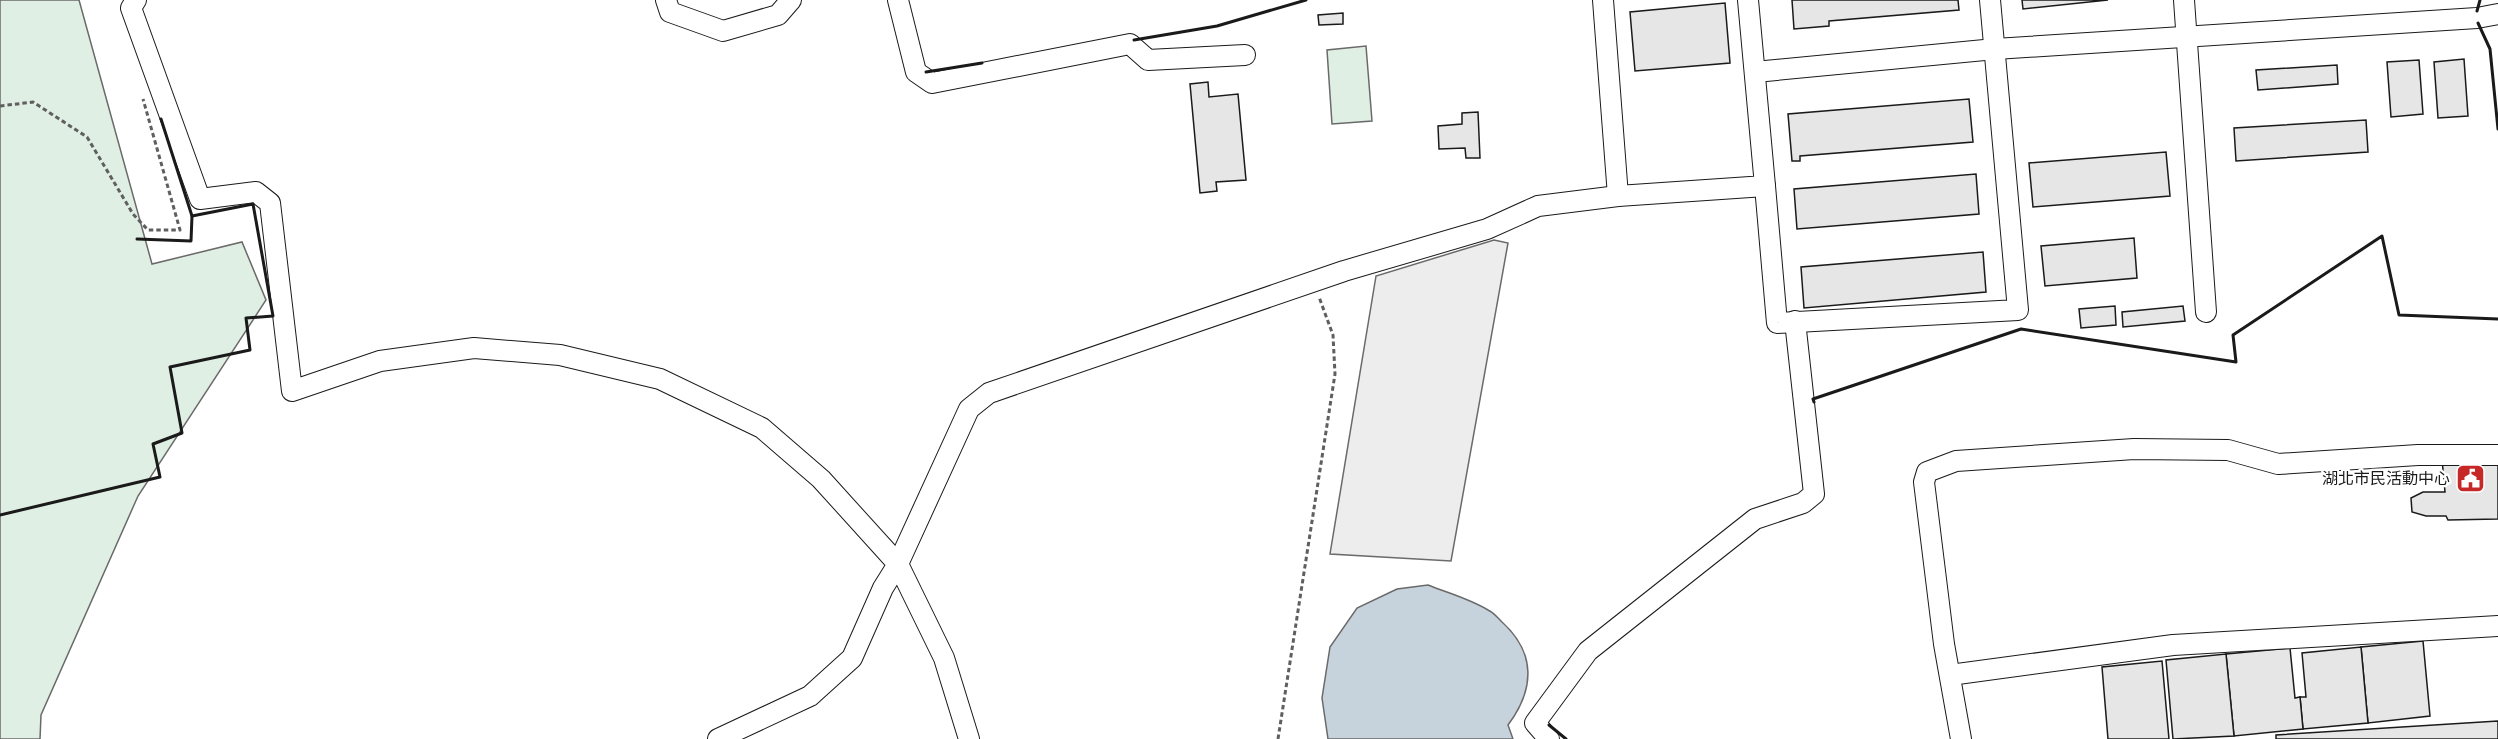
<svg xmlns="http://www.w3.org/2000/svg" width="2498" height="739" font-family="'IBM Plex Sans','Noto Sans TC',sans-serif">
  <rect width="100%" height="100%" fill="#fff"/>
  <!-- green -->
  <g fill="#e0efe3" stroke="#6a6a6a" stroke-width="1.5">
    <path d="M0 0H79L152 264 242 242 266 300 138 496 41 715 40 739H0Z"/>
    <path d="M1366 46 1372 121 1332 124 1327 50Z"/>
  </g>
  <!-- parking -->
  <path fill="#ededed" stroke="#6a6a6a" stroke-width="1.5" d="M1494 240 1508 243 1451 561 1330 554 1376 276Z"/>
  <!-- water -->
  <path fill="#c6d2dc" stroke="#6a6a6a" stroke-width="1.5" d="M1428 585C1448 593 1470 599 1488 610 1493 612 1498 618 1502 622 1536 653 1535 689 1508 725L1513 739H1328L1322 698 1330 647 1357 608 1397 589Z"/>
  <!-- building -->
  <g fill="#e6e6e6" stroke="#1a1a1a" stroke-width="1.5">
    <path d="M1792 0H1958L1959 10 1829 21V26L1794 29Z"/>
    <path d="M2022 0H2108L2023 9Z"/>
    <path d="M1725 3 1730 63 1635 71 1630 12Z"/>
    <path d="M1343 13V24L1319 25 1318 15Z"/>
    <path d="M2464 59 2468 116 2438 118 2434 62Z"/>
    <path d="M2419 60 2423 114 2391 117 2387 62Z"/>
    <path d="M2337 65 2338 84 2258 90 2256 70Z"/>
    <path d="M1208 82 1209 97 1238 94 1246 180 1216 182 1217 191 1200 193 1190 84Z"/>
    <path d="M1969 99 1973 142 1800 156V161H1792L1788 114Z"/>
    <path d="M1478 112 1480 158H1466L1465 148 1439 149 1438 126 1462 124V113Z"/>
    <path d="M2366 120 2368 152 2236 161 2234 128Z"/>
    <path d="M2166 152 2170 196 2033 207 2029 163Z"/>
    <path d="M1976 174 1979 214 1797 229 1794 189Z"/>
    <path d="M2134 238 2137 278 2045 286 2041 246Z"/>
    <path d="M1983 252 1986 292 1804 308 1801 267Z"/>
    <path d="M2115 306 2116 325 2081 328 2079 309Z"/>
    <path d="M2183 306 2185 321 2123 327 2122 312Z"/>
    <path d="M2442 459 2498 465V519L2448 520 2446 516H2426L2412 512 2411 498 2423 492H2445Z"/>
    <path d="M2423 641 2430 716 2368 723 2361 647Z"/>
    <path d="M2361 647 2368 723 2303 729 2300 697H2306L2302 653Z"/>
    <path d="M2290 648 2295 698 2300 697 2303 729 2234 736 2226 654Z"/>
    <path d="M2226 654 2234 736 2173 739 2166 660Z"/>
    <path d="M2162 661 2169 739H2108L2102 667Z"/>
    <path d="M2498 721V739H2276V735Z"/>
  </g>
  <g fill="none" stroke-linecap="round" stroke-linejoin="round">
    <defs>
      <g id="minor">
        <path d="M136 0 131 8 200 199 256 192 270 203 292 391 380 361 474 348 560 355 660 379 762 428 821 479 898 564 944 658 969 739"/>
        <path d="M666 0 670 12 723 31 778 15 791 0"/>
        <path d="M898 0 916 72 932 83 1130 44 1148 60 1245 55"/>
        <path d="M1603 0 1618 196 1765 186 1748 0"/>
        <path d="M2184 0 2206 312"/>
        <path d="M1755 72 1995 49 2477 18 2498 14"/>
        <path d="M1765 186 1777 323 2018 310 1990 0"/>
        <path d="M1950 675 2173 645 2498 626"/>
        <path d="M718 739 810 696 852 658 883 588 898 564 969 409 989 393 1344 271 1487 229 1538 206 1618 196"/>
        <path d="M1549 739 1535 723 1588 651 1755 519 1803 503 1814 494 1795 321"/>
        <path d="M1961 739 1944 644 1924 482 1927 472 1956 461 2134 449 2228 450 2278 464 2418 455H2498"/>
      </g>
    </defs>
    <!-- minor casing -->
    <use href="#minor" stroke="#1a1a1a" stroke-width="22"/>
    <!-- path -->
    <g stroke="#5f5f5f" stroke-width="3" stroke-dasharray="4.5 3" stroke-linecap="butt">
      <path d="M0 106 33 102 87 137 133 214 148 230H180L143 99"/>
      <path d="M1278 739 1335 374 1333 335 1319 297"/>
    </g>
    <!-- minor -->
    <use href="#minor" stroke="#fff" stroke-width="20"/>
    <!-- wall -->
    <g stroke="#1a1a1a" stroke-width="3">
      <path d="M2477 11 2480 0"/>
      <path d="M2478 23 2490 49 2498 129"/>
      <path d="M1134 40 1217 26 1306 0"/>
      <path d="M926 72 982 63"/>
      <path d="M137 239 191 241 192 216"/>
      <path d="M1814 402 1813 399 2021 329 2236 362 2233 335 2382 236 2399 315 2498 319"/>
      <path d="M0 515 160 477 153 444 182 433 170 367 250 350 246 318 273 316 253 204 192 216 161 119"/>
      <path d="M1549 725 1566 739"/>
    </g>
  </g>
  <!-- icons -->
  <defs>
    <symbol id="civic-square" viewBox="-11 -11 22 22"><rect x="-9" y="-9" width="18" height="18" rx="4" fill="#c62828" stroke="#fff"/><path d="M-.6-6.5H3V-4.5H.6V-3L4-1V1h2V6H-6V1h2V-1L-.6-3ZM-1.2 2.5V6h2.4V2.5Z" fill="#fff"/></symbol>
  </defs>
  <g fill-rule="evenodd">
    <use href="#civic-square" x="2454" y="462" width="33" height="33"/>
  </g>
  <g text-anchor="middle" stroke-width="4.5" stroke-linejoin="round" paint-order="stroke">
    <!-- poi labels -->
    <g font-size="16" fill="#1a1a1a" stroke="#fff" text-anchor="end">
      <text x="2450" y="484">湖北市民活動中心</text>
    </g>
  </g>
</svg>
